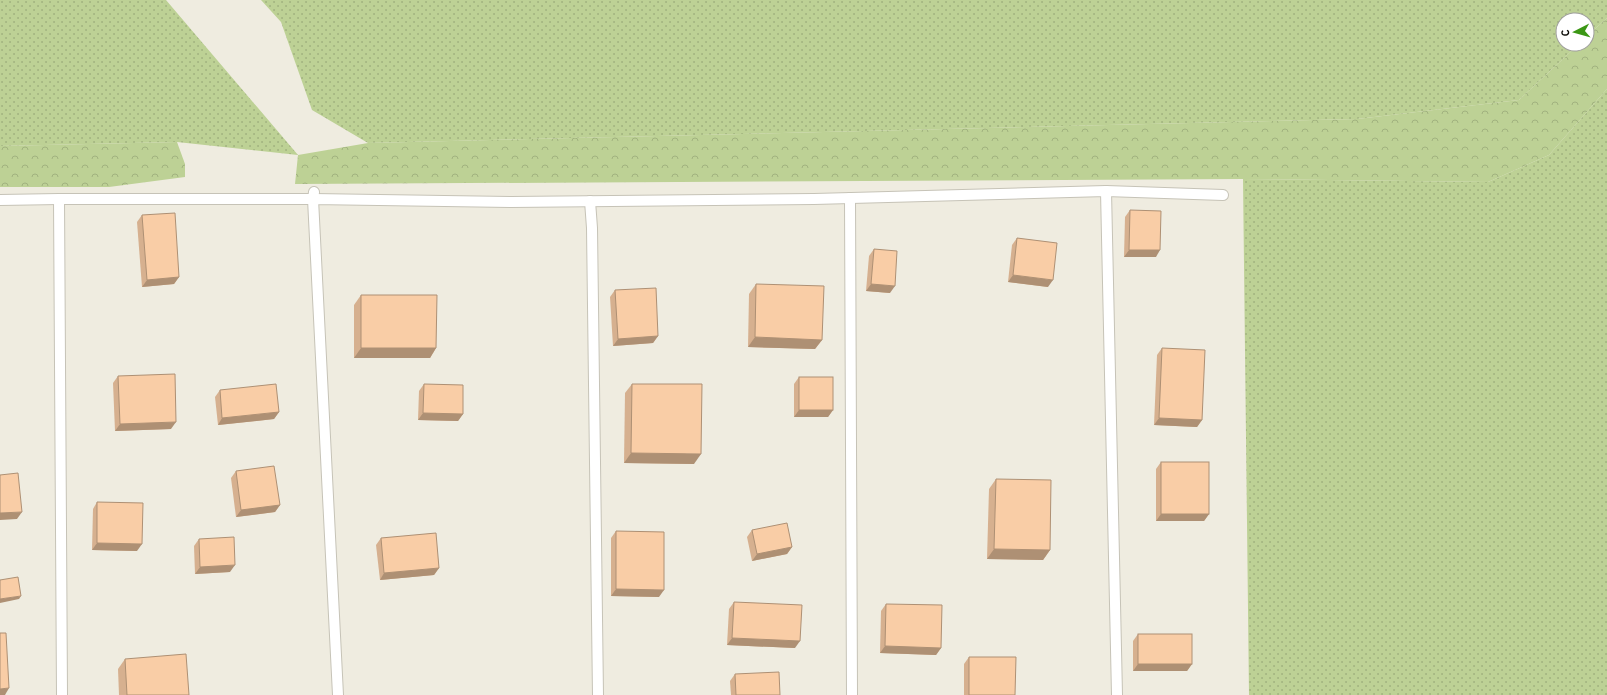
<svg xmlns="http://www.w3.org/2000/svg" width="1607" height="695" font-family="Overpass,sans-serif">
  <defs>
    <pattern id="grass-dots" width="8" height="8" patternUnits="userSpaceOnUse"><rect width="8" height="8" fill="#bdd195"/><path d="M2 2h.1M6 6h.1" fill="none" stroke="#a1b27f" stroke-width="1.8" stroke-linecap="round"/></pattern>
    <pattern id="forest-crowns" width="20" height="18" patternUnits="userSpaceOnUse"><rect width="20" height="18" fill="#bdd195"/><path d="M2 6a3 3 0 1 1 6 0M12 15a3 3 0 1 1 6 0" fill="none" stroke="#a1b27f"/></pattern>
  </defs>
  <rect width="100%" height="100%" fill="#efece0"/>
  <!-- grass -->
  <g fill="url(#grass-dots)">
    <path d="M0 0H166L298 155 177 142 0 146Z"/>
    <path d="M261 0H1607V18L1587 36V20H1563V44H1579L1519 100 1357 119 368 143 312 110 281 22Z"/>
    <path d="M1607 89V695H1249L1243 179 1488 182 1549 155Z"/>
  </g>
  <!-- forest -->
  <g fill="url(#forest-crowns)">
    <path d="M1607 18V89L1549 155 1488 182 1243 179 295 184 298 155 368 143 1357 119 1519 100 1579 44H1587V36Z"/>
    <path d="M177 142 185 164V177L109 187H0V146Z"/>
  </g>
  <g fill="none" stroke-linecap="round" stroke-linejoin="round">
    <defs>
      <g id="service">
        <path d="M1106 191 1117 695"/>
        <path d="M850 198 852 695"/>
        <path d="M0 200 59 199"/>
        <path d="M590 201 592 228 598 695"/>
        <path d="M62 695 59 199H313L314 192"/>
        <path d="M338 695 313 199 511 202 814 199 1106 191 1223 195"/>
      </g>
    </defs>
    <!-- service casing -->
    <use href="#service" stroke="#c6c3b7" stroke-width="12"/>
    <!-- service -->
    <use href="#service" stroke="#fff" stroke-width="10"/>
  </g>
  <!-- wall -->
  <g fill="#d6b08f">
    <path d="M1130 210 1156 257H1124L1125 217Z"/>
    <path d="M142 215 179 277 174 284 142 287 137 222Z"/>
    <path d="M1017 238 1048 287 1008 282 1012 245Z"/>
    <path d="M874 249 890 293 866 291 869 256Z"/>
    <path d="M756 284 822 340 815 349 748 347 749 294Z"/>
    <path d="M615 290 658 336 653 343 613 346 610 297Z"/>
    <path d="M361 295 436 348 430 358H354V305Z"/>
    <path d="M1162 348 1202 420 1197 427 1154 425 1157 355Z"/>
    <path d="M118 376 171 429 115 431 113 383Z"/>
    <path d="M799 377 833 410 828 417H794V384Z"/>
    <path d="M424 384 463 414 458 421 418 420 419 391Z"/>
    <path d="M632 384 694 464 624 463 625 393Z"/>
    <path d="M220 390 279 412 274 419 218 425 215 397Z"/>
    <path d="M1161 462 1209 514 1204 521H1156V469Z"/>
    <path d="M236 471 280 505 275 512 236 517 231 478Z"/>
    <path d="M996 479 1050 550 1043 560 987 559 989 489Z"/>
    <path d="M97 502 137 551 92 550 93 509Z"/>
    <path d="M752 530 792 547 787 554 752 561 747 537Z"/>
    <path d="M616 531 659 597 611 596V538Z"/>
    <path d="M381 538 439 568 434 575 380 580 376 545Z"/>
    <path d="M199 539 230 572 195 574 194 546Z"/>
    <path d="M734 602 795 648 727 645 729 609Z"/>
    <path d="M886 604 941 648 936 655 880 653 881 611Z"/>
    <path d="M1138 634 1192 664 1187 671H1133V641Z"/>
    <path d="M969 657 1015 695H964V664Z"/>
    <path d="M125 659 189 695H119L118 669Z"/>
    <path d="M735 674 780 695H731L730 681Z"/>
  </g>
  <!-- shaded-wall -->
  <g fill="#ae9074">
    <path d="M1129 250H1160L1156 257H1124Z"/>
    <path d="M1013 275 1053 280 1048 287 1008 282Z"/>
    <path d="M179 277 174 284 142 287 147 280Z"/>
    <path d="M871 284 895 286 890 293 866 291Z"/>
    <path d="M658 336 653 343 613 346 618 339Z"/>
    <path d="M755 337 822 340 815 349 748 347Z"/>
    <path d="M361 348H436L430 358H354Z"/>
    <path d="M799 410H833L828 417H794Z"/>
    <path d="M279 412 274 419 218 425 222 418Z"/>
    <path d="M423 413 463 414 458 421 418 420Z"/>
    <path d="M1159 418 1202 420 1197 427 1154 425Z"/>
    <path d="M176 422 171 429 115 431 120 424Z"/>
    <path d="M631 453 701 454 694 464 624 463Z"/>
    <path d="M280 505 275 512 236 517 241 510Z"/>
    <path d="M22 512 17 519 0 520V513Z"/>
    <path d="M1161 514H1209L1204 521H1156Z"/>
    <path d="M97 543 142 544 137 551 92 550Z"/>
    <path d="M792 547 787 554 752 561 757 554Z"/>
    <path d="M994 549 1050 550 1043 560 987 559Z"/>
    <path d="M235 565 230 572 195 574 200 567Z"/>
    <path d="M439 568 434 575 380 580 384 573Z"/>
    <path d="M616 589 664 590 659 597 611 596Z"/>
    <path d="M21 596 19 599 0 603V599Z"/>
    <path d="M732 638 800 641 795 648 727 645Z"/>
    <path d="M885 646 941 648 936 655 880 653Z"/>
    <path d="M1138 664H1192L1187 671H1133Z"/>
    <path d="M9 688 5 695H0V689Z"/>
  </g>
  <!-- building -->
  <g fill="#f9cda6" stroke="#ae9074">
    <path d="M1130 210 1161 211 1160 250H1129Z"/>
    <path d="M175 213 179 277 147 280 142 215Z"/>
    <path d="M1017 238 1057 243 1053 280 1013 275Z"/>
    <path d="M874 249 897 251 895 286 871 284Z"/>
    <path d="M756 284 824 286 822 340 755 337Z"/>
    <path d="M656 288 658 336 618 339 615 290Z"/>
    <path d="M361 295H437L436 348H361Z"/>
    <path d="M1162 348 1205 350 1202 420 1159 418Z"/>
    <path d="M175 374 176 422 120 424 118 376Z"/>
    <rect x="799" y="377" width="34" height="33"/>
    <path d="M276 384 279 412 222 418 220 390Z"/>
    <path d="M424 384 463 385V414L423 413Z"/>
    <path d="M632 384H702L701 454 631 453Z"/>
    <rect x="1161" y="462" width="48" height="52"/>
    <path d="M274 466 280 505 241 510 236 471Z"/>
    <path d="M18 473 22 512 0 513V475Z"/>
    <path d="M996 479 1051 480 1050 550 994 549Z"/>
    <path d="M97 502 143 503 142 544 97 543Z"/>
    <path d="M787 523 792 547 757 554 752 530Z"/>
    <path d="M616 531 664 532V590L616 589Z"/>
    <path d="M436 533 439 568 384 573 381 538Z"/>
    <path d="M234 537 235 565 200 567 199 539Z"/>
    <path d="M18 577 21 596 0 599V580Z"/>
    <path d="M734 602 802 605 800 641 732 638Z"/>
    <path d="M886 604 942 605 941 648 885 646Z"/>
    <path d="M0 633H6L9 688 0 689Z"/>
    <rect x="1138" y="634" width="54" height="30"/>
    <path d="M186 654 189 695H127L125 659Z"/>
    <path d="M969 657H1016L1015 695H969Z"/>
    <path d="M779 672 780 695H736L735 674Z"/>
  </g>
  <!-- north arrow -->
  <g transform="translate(1575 32) rotate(264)"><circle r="19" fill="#ffffff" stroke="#9f9e9d"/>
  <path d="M0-3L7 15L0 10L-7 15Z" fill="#3b9715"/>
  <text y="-6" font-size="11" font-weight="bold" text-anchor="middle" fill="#0e0d09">С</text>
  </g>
</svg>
